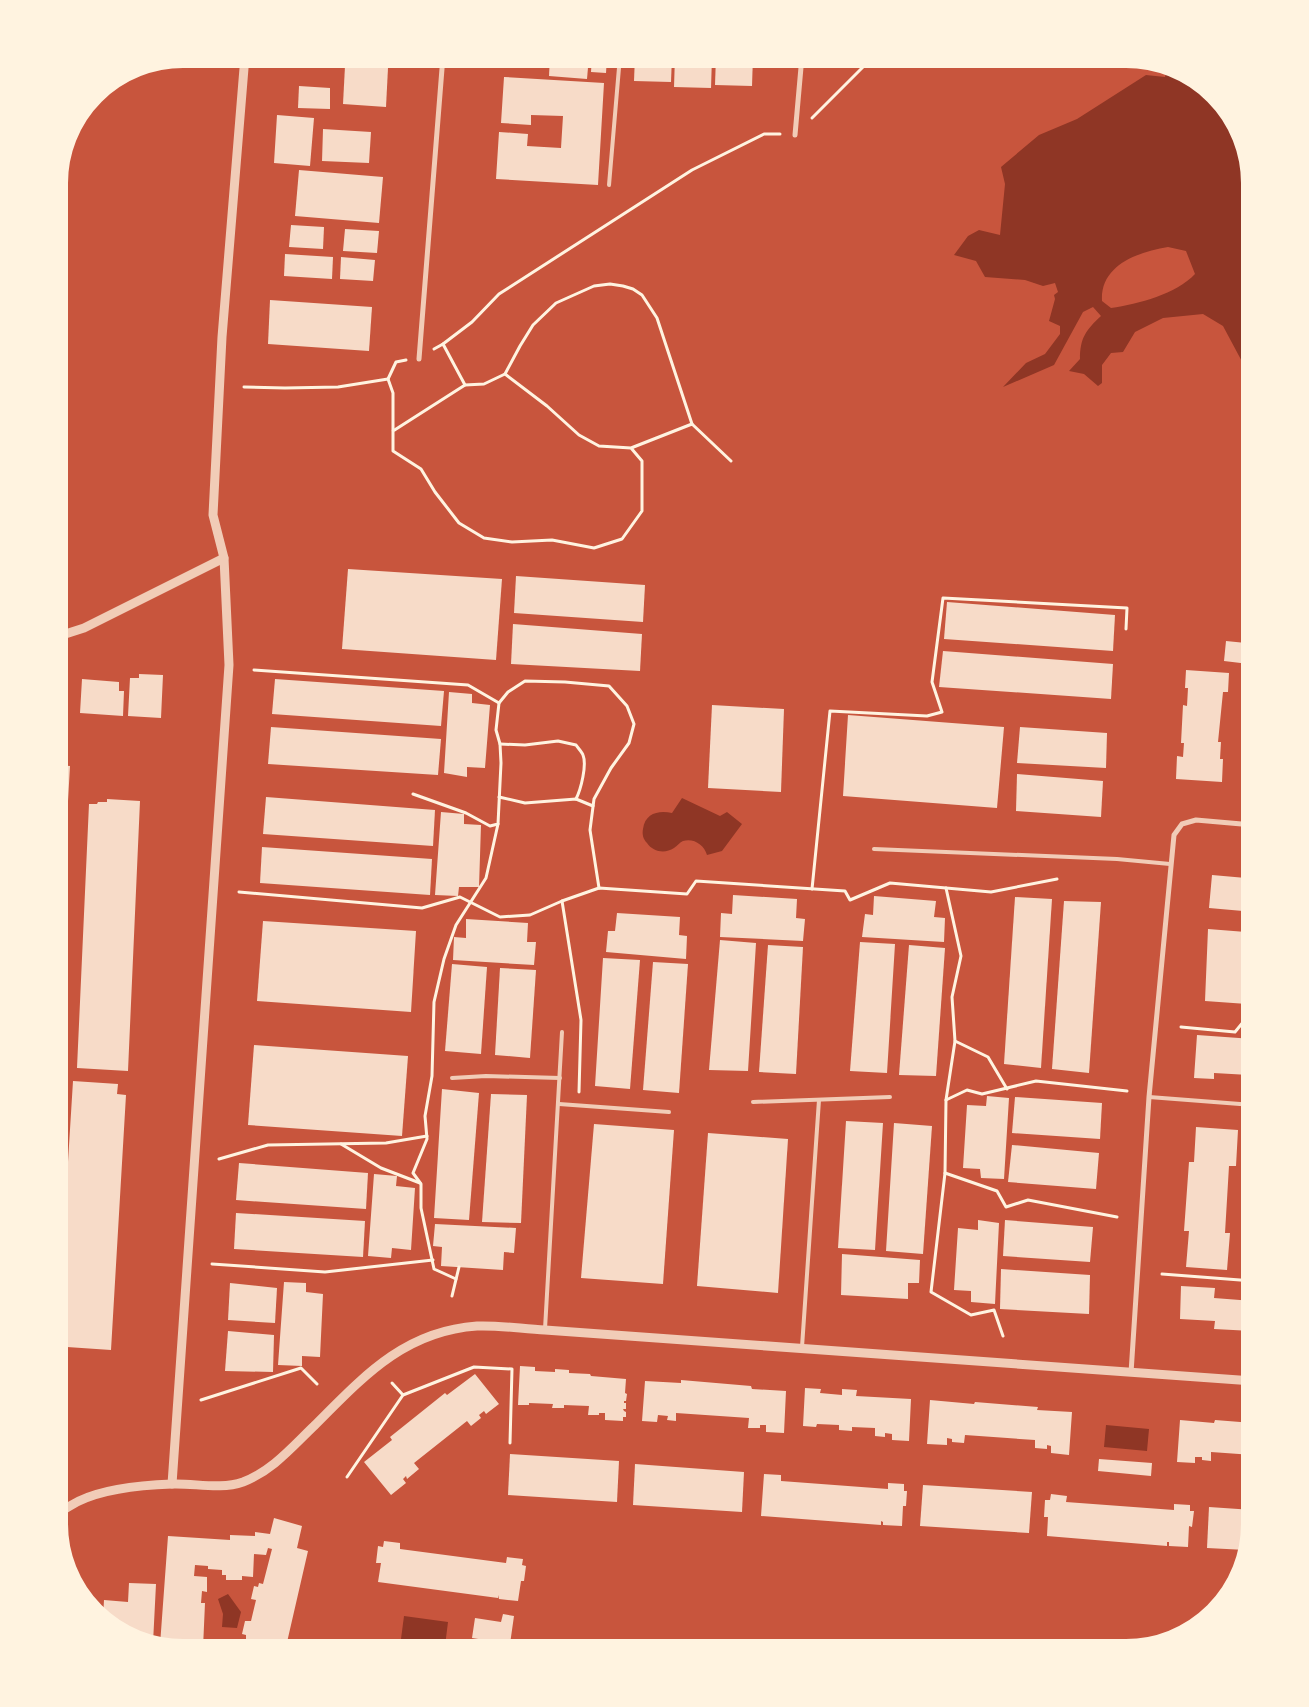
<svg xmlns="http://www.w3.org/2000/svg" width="1309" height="1707" font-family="'Open Sans',sans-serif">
  <rect width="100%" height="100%" fill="#c8553d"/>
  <!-- water -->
  <g fill="#8f3625" fill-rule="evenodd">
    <path d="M1168 67 1189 73 1232 113 1253 183V376L1246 369 1223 326 1203 314 1163 318 1135 332 1123 352 1111 353 1102 365V383L1098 386 1084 374 1069 371 1080 359C1080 338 1086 330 1101 316L1093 307 1083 312 1054 365 1003 387 1026 363 1045 354 1060 334V326L1049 321 1055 299 1054 295 1058 292 1055 283 1043 286 1025 280 985 277 976 261 954 255 968 236 979 230 1000 235 1005 184 1001 167 1039 135 1077 119 1146 75 1165 77ZM1168 247 1186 251 1195 274C1176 294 1139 304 1111 308L1102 301C1100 265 1138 252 1168 247Z"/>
    <path d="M682 798 720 816 727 812 742 824 722 851 707 855C704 845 694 838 683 841 680 842 677 846 674 848 665 854 653 852 647 843 643 839 642 834 643 829 645 813 659 810 672 813Z"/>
    <path d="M1106 1425 1149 1429 1147 1451 1104 1447Z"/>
    <path d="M228 1594 241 1612 237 1628 222 1627 223 1614 218 1599Z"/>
    <path d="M404 1616 448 1622 445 1646 401 1639Z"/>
  </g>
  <!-- building -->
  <g fill="#f7dbc8">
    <path d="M550 56H589L587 79 549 76Z"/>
    <path d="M592 56H607L606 73 591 72Z"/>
    <path d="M635 56H672L671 82 634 81Z"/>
    <path d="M675 56 712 57 711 88 674 87Z"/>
    <path d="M716 56H753L752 86 715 85Z"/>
    <path d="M345 66 388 68 386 107 343 104Z"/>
    <path d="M504 77 604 83 598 185 496 179 499 132 528 134 527 146 561 148 563 116 531 115V125L501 123Z"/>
    <path d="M299 86 330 88V109L298 108Z"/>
    <path d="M277 115 314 118 310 166 274 163Z"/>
    <path d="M323 129 371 132 369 163 322 161Z"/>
    <path d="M299 170 383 177 379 223 295 216Z"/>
    <path d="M291 225 324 227 323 249 289 247Z"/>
    <path d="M345 229 379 231 377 253 343 251Z"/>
    <path d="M285 254 333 257 332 279 284 276Z"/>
    <path d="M341 257 375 260 373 281 340 279Z"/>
    <path d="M270 300 372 307 369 351 268 344Z"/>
    <path d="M348 569 502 579 496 660 342 649Z"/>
    <path d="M516 576 645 585 643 622 514 613Z"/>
    <path d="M947 602 1115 615 1113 651 944 639Z"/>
    <path d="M1247 620H1253V643H1251L1249 664 1224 661 1226 641 1246 643Z"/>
    <path d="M513 624 642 634 640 671 511 664Z"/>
    <path d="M943 651 1113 664 1111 699 939 687Z"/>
    <path d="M1186 670 1229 673 1228 692H1223L1218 742H1221L1220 759H1223L1222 782 1176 779 1177 756 1183 757 1184 743H1181L1183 705 1187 706 1188 688H1185Z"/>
    <path d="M139 674 163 675 161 718 128 716 130 678H139Z"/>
    <path d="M82 679 119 682V691H124L123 716 80 713Z"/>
    <path d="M275 679 444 691 441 726 272 714Z"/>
    <path d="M449 692 472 694V703L490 705 485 768 467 767V777L444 773Z"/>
    <path d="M712 705 784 709 781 792 708 788Z"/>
    <path d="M848 715 1004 727 997 808 843 796Z"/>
    <path d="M271 727 441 739 438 775 268 764Z"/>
    <path d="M1020 727 1107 733 1106 768 1017 763Z"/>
    <path d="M56 765 70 766 68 801H63L62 809 56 808Z"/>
    <path d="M1017 774 1103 781 1101 817 1016 811Z"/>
    <path d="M266 797 435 810 433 846 263 834Z"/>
    <path d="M107 799 140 801 128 1071 77 1068 89 804H97L98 802H107Z"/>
    <path d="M441 812 464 814V824L481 825 479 887H459L458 896 435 895Z"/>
    <path d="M262 847 432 859 430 895 260 883Z"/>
    <path d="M1246 871 1253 872V905L1244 904 1243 911 1209 908 1212 875 1246 878Z"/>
    <path d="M733 895 797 899 796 918 805 919 803 941 720 937 721 913 732 914Z"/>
    <path d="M874 896 936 901 934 917 945 918 944 942 862 937 865 914 873 915Z"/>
    <path d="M1015 897 1052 899 1041 1068 1004 1064Z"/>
    <path d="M1064 901 1101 902 1089 1073 1052 1069Z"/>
    <path d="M617 913 680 917 679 935 687 936 686 959 606 952 608 931H615Z"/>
    <path d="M466 919 528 923 527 942H536L534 965 453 960 454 937 466 938Z"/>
    <path d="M263 921 416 931 411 1012 257 1001Z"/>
    <path d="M1208 929 1246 932 1243 965 1250 966 1247 1004 1205 1001Z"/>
    <path d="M720 940 756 943 748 1071 709 1070Z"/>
    <path d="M860 942 895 944 887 1073 850 1071Z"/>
    <path d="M768 945 803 947 796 1074 759 1072Z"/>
    <path d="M909 945 945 948 936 1076 899 1075Z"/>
    <path d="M603 958 640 960 630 1089 595 1086Z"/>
    <path d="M653 962 688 964 679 1093 643 1090Z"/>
    <path d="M452 964 487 967 481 1054 445 1051Z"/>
    <path d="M500 968 536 970 530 1058 495 1055Z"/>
    <path d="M1197 1035 1253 1039V1082H1249V1075L1214 1073V1079L1194 1078Z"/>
    <path d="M254 1045 408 1056 402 1136 248 1125Z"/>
    <path d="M73 1081 118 1084 117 1094 126 1095 111 1350 67 1347 68 1339H57Z"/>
    <path d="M442 1089 479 1093 469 1220 434 1218Z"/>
    <path d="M491 1094 527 1095 521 1223 482 1222Z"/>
    <path d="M987 1096 1009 1098 1004 1179 981 1178 980 1169 963 1168 967 1105 986 1106Z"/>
    <path d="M1015 1097 1102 1103 1100 1139 1012 1133Z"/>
    <path d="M846 1121 883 1123 875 1250 838 1248Z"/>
    <path d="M894 1123 932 1126 923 1254 886 1251Z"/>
    <path d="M594 1124 674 1130 663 1284 581 1278Z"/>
    <path d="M1196 1127 1238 1130 1236 1166H1229L1225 1233H1230L1227 1270 1186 1267 1189 1231H1184L1189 1162H1194Z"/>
    <path d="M708 1133 788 1139 778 1293 697 1286Z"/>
    <path d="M1012 1145 1099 1153 1096 1189 1008 1182Z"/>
    <path d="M239 1163 368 1173 366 1209 236 1200Z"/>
    <path d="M374 1174 397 1176 396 1186 415 1188 411 1250 392 1248 391 1258 368 1256Z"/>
    <path d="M236 1213 365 1221 363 1257 234 1249Z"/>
    <path d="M978 1220 999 1223 995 1304 971 1302V1291L954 1290 958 1228 978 1230Z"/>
    <path d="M1005 1220 1093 1227 1090 1262 1003 1256Z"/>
    <path d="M435 1224 516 1228 514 1253 504 1252 503 1270 441 1266 442 1247 433 1246Z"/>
    <path d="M842 1254 920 1260 919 1283H908V1299L841 1295Z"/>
    <path d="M1001 1269 1090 1275 1089 1314 1000 1309Z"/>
    <path d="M284 1282 306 1283V1292L323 1294 320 1357 302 1356V1366L278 1365Z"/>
    <path d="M230 1283 277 1288 275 1323 228 1320Z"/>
    <path d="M1181 1286 1215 1288 1214 1298 1253 1301 1252 1331 1214 1329 1215 1321 1180 1319Z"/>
    <path d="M228 1331 274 1335 273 1372 225 1371Z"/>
    <path d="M520 1366 535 1367V1371L555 1372V1369L569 1370V1373L590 1374 591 1376 626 1379 625 1393 627 1394 626 1401H624V1403H626V1409H623L624 1411 626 1412V1417H623V1421L605 1420V1413H599V1415H588L589 1406 564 1405V1408H552L553 1404 529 1403V1405H518Z"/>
    <path d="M475 1374 499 1404 486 1414 484 1411 479 1415 481 1418 471 1426 467 1421 414 1463 419 1469 407 1479 406 1476 403 1479 406 1483 391 1495 364 1462 392 1440 390 1437 445 1393 447 1395Z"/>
    <path d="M681 1380 751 1386 752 1389 786 1391 784 1433 766 1432V1425H760V1428H748L749 1418 676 1413V1421L667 1420 668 1416 658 1415 657 1422 642 1421 645 1381 681 1383Z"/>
    <path d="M805 1388 821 1389 820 1393 842 1395V1389L857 1390 856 1396 911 1399 909 1441 892 1440V1434L885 1433V1437L875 1436V1428L852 1427V1431L839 1430V1425L817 1424 816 1427 803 1426Z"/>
    <path d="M930 1400 974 1404 975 1402 1038 1407 1037 1410 1072 1412 1069 1455 1051 1453V1446L1047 1445V1449L1035 1448V1440L965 1435 964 1443 952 1442V1439L947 1438V1445L927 1444Z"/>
    <path d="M1180 1420 1214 1423 1215 1420 1253 1423V1455L1211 1452V1461L1202 1460V1457H1195V1463L1177 1462Z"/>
    <path d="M510 1454 619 1461 617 1502 508 1495Z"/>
    <path d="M1099 1459 1152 1463 1151 1476 1098 1471Z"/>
    <path d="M635 1464 744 1472 742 1512 633 1505Z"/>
    <path d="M764 1474 781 1475V1481L888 1489V1483L904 1484V1491H907L906 1506H903L902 1526 883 1525V1522L881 1521V1525L761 1516Z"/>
    <path d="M923 1485 1032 1492 1029 1533 920 1526Z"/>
    <path d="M1051 1494 1067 1496 1066 1502 1174 1510V1504L1190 1505V1511H1194L1192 1527 1189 1526 1188 1547 1169 1546V1542H1167V1546L1047 1536 1048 1517H1044L1045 1500H1050Z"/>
    <path d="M1209 1507 1253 1510V1524L1246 1550 1207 1548Z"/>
    <path d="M274 1518 302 1526 297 1548 308 1551 285 1651H248L250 1639H246V1635L242 1634 245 1621H251L256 1600 251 1599 254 1586 258 1587 259 1583 263 1584 272 1549 268 1548 266 1555 254 1554 253 1577 242 1576V1580H226V1575H222V1570L208 1569V1566L195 1565 194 1576 207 1577V1592L202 1591 201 1603H205L203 1648H199V1651H183L160 1645 168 1536 230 1540V1535L255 1536V1532L270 1534Z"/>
    <path d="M384 1541 400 1543V1549L506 1563 507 1557 523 1559 522 1565 526 1566 524 1581H521L518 1601 499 1599 498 1595V1598L378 1582 381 1563H376L378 1546 383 1547Z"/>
    <path d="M129 1583 156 1584 153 1643 120 1634 103 1618 104 1600 128 1602Z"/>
    <path d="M503 1614 514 1616 510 1644 472 1638 475 1618 501 1622Z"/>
  </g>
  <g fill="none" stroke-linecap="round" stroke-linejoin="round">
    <!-- path -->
    <g stroke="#fff3e0" stroke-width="3">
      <path d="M812 118 870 60 872 56"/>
      <path d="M443 344 472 322 499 294 692 170 764 134H780"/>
      <path d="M434 349 443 344 465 385"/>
      <path d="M505 374 520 346 533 325 556 303 594 286 610 284 623 286 633 289 642 295 657 318 692 424"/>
      <path d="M244 387 285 388 338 387 388 379"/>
      <path d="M393 430V393L388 379 396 362 406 360"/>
      <path d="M631 448 599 446 579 435 547 406 505 374 484 384 465 385 393 431V451L421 469 435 492 459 523 484 538 512 542 552 540 594 548 622 539 642 511V461L631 448 692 424 731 461"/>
      <path d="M254 670 468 685 499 703"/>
      <path d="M500 744 525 745 558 741 576 745C578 748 582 752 583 755 587 765 581 789 576 799"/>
      <path d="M413 794 466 813 490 826 498 824 501 763 500 744 496 730 499 703 508 692 525 681 565 682 609 686 627 706 634 724 629 743 611 768 594 799 590 830 599 888"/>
      <path d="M499 797 525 803 576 799 593 806"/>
      <path d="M946 888 961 956 952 997 955 1041"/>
      <path d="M812 889 830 711 927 716 942 712 932 682 943 598 1127 608 1126 629"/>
      <path d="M239 892 422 908 460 897 500 917 530 915 562 901 599 888 687 894 696 881 845 891 850 900 890 883 991 892 1057 879"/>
      <path d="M562 901 581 1020 579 1092"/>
      <path d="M1181 1027 1235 1032 1253 1010"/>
      <path d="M946 1100 967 1090 982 1094 1036 1081 1127 1091"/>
      <path d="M341 1144 381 1168 420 1183"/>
      <path d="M219 1159 268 1145 386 1143 427 1136"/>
      <path d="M945 1173 997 1191 1006 1207 1028 1200 1117 1217"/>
      <path d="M212 1264 325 1272 433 1260"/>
      <path d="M1162 1274 1253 1281"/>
      <path d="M456 1279 434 1269 421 1208V1184L413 1173 427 1139 425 1116 432 1076 434 1002 444 959 456 925 486 878 498 824"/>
      <path d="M452 1296 459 1267"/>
      <path d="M1003 1336 994 1310 971 1315 931 1292 945 1173 946 1100 955 1041 988 1057 1007 1089"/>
      <path d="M392 1383 403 1395"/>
      <path d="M201 1400 301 1368 317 1384"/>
      <path d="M347 1477 403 1395 474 1367 512 1369 510 1443"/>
    </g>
    <!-- service -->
    <g stroke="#f1ccb7" stroke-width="4">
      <path d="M609 185 620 56"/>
      <path d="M874 849 1117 859 1170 864"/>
      <path d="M452 1078 486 1076 560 1078"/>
      <path d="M1149 1097 1253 1105"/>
      <path d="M753 1102 890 1097"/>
      <path d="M559 1104 669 1112"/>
      <path d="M1248 1255 1253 1191"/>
      <path d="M545 1329 562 1032"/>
      <path d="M802 1347 819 1100"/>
    </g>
    <!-- minor -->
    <g stroke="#f1ccb7" stroke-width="5">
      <path d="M795 135 802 56"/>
      <path d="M419 359 443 56"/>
      <path d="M1131 1373 1149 1097 1174 835 1182 824 1196 820 1253 825"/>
    </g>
    <!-- tertiary -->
    <g stroke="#f1ccb7" stroke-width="9">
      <path d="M56 637 84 628 224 558"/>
      <path d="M172 1484 229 665 224 558 213 515 222 337 245 56"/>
      <path d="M56 1514C64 1510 71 1505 79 1501 106 1488 143 1485 172 1484 195 1483 220 1490 243 1482 272 1471 292 1447 314 1426 363 1377 404 1331 477 1326 499 1325 523 1329 545 1330L1253 1381"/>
    </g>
  </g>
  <!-- crop -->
  <path d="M0 0H1309V1707H0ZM183 65H1126A118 118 0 0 1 1244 183V1524A118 118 0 0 1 1126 1642H183A118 118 0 0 1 65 1524V183A118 118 0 0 1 183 65Z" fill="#fff3e0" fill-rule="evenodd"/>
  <path fill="none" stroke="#fff3e0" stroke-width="6" d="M183 65H1126A118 118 0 0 1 1244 183V1524A118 118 0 0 1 1126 1642H183A118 118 0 0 1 65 1524V183A118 118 0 0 1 183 65Z"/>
</svg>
